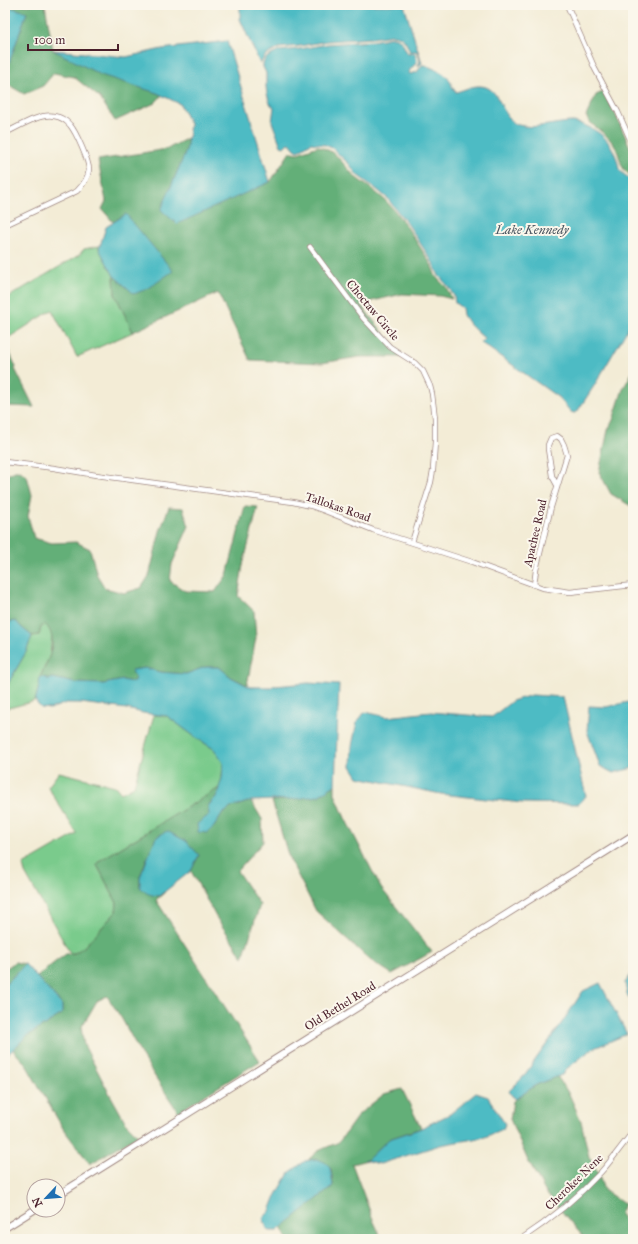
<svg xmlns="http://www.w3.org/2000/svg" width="638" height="1244" font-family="'IM FELL Great Primer',serif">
  <rect width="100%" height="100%" fill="#fbf7ec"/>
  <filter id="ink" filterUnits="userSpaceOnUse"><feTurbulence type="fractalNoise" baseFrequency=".025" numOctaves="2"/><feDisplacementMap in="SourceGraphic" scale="8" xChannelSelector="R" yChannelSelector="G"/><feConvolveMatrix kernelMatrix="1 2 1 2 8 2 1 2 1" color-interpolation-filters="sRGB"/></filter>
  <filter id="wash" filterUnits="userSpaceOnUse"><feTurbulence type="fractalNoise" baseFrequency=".012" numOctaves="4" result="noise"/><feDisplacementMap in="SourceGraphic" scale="16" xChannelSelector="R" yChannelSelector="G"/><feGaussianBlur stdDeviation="0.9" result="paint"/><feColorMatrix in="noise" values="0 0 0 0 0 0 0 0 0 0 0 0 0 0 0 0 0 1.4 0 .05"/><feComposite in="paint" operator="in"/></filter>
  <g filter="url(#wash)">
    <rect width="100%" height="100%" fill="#f3ecd6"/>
    <!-- green -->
    <g fill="#7acb8c" stroke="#62755c">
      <path d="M99 246V249L114 276 115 294 133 332 77 357 52 310 5 340V299L79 255 84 249Z"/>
      <path d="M45 624 50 629 52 636 50 655 40 677 39 686 35 701 5 709V689L26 652 32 636 39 635 41 627Z"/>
      <path d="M154 715 167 716 198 739 214 749 223 763 222 778 220 787 216 790 99 861 97 865 117 903 116 912 85 946 75 953H70L25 873 23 865 77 834 48 787 59 772 115 786 121 793 134 786Z"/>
    </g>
    <!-- forest -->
    <g fill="#63af78" stroke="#566752">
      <path d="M5 5H45L53 50 162 95 155 103 115 121 100 98 74 77 54 73 43 86 24 94 5 83V72H6L27 12 5 6Z"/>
      <path d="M603 92 615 113 633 154V177C629 174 624 171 622 166 619 159 619 152 614 145 609 137 602 132 594 126 591 124 588 120 586 116L596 95Z"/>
      <path d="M188 138 186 151 161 210 270 182 290 152H293L298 153 318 146 330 151 337 156 355 177 373 190 385 200 395 211 407 227 431 264 436 277 446 287 452 299 440 296 402 294 360 304 403 357H359L322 363 250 360 218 293 133 332 115 294 114 276 134 293 126 214 113 222 102 209 106 201 98 160 167 149Z"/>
      <path d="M5 342 16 367 15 369 34 407 5 406Z"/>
      <path d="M633 371V509L631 506 611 494 599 472 608 430 613 420 623 389Z"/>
      <path d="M15 471H20L27 476 32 495 28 516 34 538 52 543 76 542 90 549 97 575 105 588 124 593 141 588 149 576 160 531 169 507 183 508 189 526 172 564 170 581 185 591 215 592 227 575 245 506 258 507 243 565 238 596 254 611 256 638 247 685 231 677 219 667H205L186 674 160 672 145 668 131 670 134 675 135 680 131 682 123 680 103 684 75 683 53 678 48 680V678L40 677C48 661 60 639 45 624L41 627 39 635 32 636 21 627 16 621 5 623V476Z"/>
      <path d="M335 785V794L345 818 381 888 432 952 392 974 370 960 316 911 289 858 272 801 318 796Z"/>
      <path d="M219 788 220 789 216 797 208 806 214 827 221 815 232 807 251 801 262 819 263 842 237 871 260 905 243 957 216 917 191 871 199 855 147 858 140 877V887L159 896 165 892 156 900 260 1061 178 1112 143 1058 122 1019 107 996 97 1001 81 1028 84 1045 107 1089 126 1123 138 1135 90 1164 64 1130 25 1063 13 1050 27 1036 62 1014V1005L37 977 55 962 66 954 75 953 85 946 116 912 117 903 97 865 99 861Z"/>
      <path d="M15 962 25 964 5 985V969Z"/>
      <path d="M557 1076 569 1094 581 1121 589 1157 598 1173 604 1190 624 1204 620 1214 628 1226 633 1222V1239H585L546 1193 528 1161 510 1119 513 1101 536 1085Z"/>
      <path d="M402 1089 421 1128 389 1139 367 1160 352 1164 374 1222 382 1239H287L281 1227 331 1188 333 1185 331 1169 316 1159 309 1160V1159L318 1151 339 1142 359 1114 384 1094Z"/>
    </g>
    <!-- water -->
    <g fill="#4dbbc4" stroke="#4c6d78">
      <path d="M240 5H404L422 63 418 66 420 61 418 52 414 51 410 52 406 43 402 38 398 36 393 35 372 38 328 41 300 46 279 48 265 56 260 64 240 19Z"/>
      <path d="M5 6 27 12 6 72H5Z"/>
      <path d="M393 37C403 39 403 46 408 54L415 53 417 61C415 66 410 68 409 72L410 74 417 72 422 65H425C434 69 445 72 450 81 452 85 452 88 456 92 464 90 471 86 479 86 502 86 499 116 516 124 534 131 554 122 573 122 580 123 590 127 596 131 606 137 612 146 616 157 618 161 618 165 619 169 622 174 628 177 633 181V320L594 386 577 412 574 413 571 412 559 398 480 342 483 341 484 338 475 330 469 324 463 315 462 308 455 303 454 296 448 286 439 276 433 263 409 226 387 198 375 188 357 175 349 164 332 148 325 145 311 143 298 151 295 149 290 143 287 144 284 147 281 146 272 122 274 107 270 104 267 94 266 87V73L263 67V63L266 58 273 54 279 51 300 49 328 44 372 41Z"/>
      <path d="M227 41 270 182 177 224 161 210 186 151 190 124 180 104 157 93 101 75 53 50 126 57 162 49Z"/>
      <path d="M126 214 173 271 149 288 134 294 114 276 99 249 106 227Z"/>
      <path d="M16 621 21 627 32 636 26 652 5 689V623Z"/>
      <path d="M205 667H219L231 677 250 687H272L274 685 275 686 308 683 339 685 335 785 318 796 296 799 251 801 232 807 221 815 214 827 207 833 198 832 197 824 209 815 208 806 216 797 220 789 219 788 222 778 223 763 214 749 198 739 167 716 143 713 127 709 81 703H66L50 709 41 708 35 701 39 686 40 677 48 678V680L53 678 75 683 103 684 123 680 131 682 135 680 134 675 131 670 145 668 160 672 186 674Z"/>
      <path d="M532 695 563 697 586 796 579 804 523 803 441 794 358 777 351 766 352 746 357 722 365 712 387 717 430 712 492 717 512 701Z"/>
      <path d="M633 701V768L613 773 600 766 587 731 589 706 606 707Z"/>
      <path d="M167 831 186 841 199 855 191 871 159 896C150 895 146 894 140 887V877L156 837Z"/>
      <path d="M25 964 62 1005V1014L27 1036 5 1057V985Z"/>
      <path d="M633 972V1002L627 995 625 983Z"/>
      <path d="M600 983 627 1034 592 1049 565 1070 564 1074 536 1085 516 1099 512 1096 509 1091 523 1077 559 1027 583 991Z"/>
      <path d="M476 1093 488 1097 505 1124 503 1129 485 1137 440 1145 380 1164 364 1160H367L389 1139 419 1129 450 1114Z"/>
      <path d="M316 1159C333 1163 330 1170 333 1185L331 1188 277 1231H270L267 1229 263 1218 270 1211 275 1198 289 1173 305 1161Z"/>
    </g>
  </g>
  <g filter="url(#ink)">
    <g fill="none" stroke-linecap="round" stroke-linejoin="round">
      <defs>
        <g id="minor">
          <path d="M567 5 595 69 618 112 633 146"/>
          <path d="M5 133C18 127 40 113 54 116 60 117 66 120 70 125 76 132 89 161 89 170 88 179 83 185 77 191L5 225"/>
          <path d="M310 247 363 318 390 347 415 363 423 371 430 386 432 394 435 418V442L433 470 431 482 412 542"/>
          <path d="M5 462 54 468 96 475 293 502 311 506 325 511 373 530 472 562 543 588 570 592 633 585"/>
          <path d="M534 585 536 570 551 507 567 455 564 445 561 439 557 436 551 438 548 445V449L552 476 557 485"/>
          <path d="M521 1239C550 1220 577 1198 601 1172 612 1160 622 1145 633 1132"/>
        </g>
        <g id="tertiary">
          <path d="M58 1195 633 835"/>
          <path d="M5 1228 34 1210"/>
        </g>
      </defs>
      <!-- minor casing -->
      <use href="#minor" stroke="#9e8680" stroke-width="6"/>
      <!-- tertiary casing -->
      <use href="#tertiary" stroke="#9e8680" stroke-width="8"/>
      <!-- minor -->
      <use href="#minor" stroke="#fff" stroke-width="4.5"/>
      <!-- tertiary -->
      <use href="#tertiary" stroke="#fff" stroke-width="6"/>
    </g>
  </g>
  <g text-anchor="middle" stroke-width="4" stroke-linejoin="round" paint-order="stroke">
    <!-- street labels -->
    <g font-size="12" fill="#4a1f2b" stroke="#fbf7ec">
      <text transform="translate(373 310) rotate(50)" y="4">Choctaw Circle</text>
      <text transform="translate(338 507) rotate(19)" y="4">Tallokas Road</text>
      <text transform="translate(535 533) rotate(-77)" y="4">Apachee Road</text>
      <text transform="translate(340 1006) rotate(-32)" y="4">Old Bethel Road</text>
      <text transform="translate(574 1182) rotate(-44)" y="4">Cherokee Nene</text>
    </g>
    <!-- water labels -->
    <g font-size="13" font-style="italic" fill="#4b5661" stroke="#fbf7ec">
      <text x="532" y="234">Lake Kennedy</text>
    </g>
  </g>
  <!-- margin -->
  <rect width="638" height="1244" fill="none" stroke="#fbf7ec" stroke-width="20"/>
  <!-- north arrow -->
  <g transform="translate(46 1198) rotate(244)"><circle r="19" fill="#fbf7ec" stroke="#b4a19f"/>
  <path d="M0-3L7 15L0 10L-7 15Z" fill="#1f6fb2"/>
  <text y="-6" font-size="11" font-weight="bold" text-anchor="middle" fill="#4a1f2b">N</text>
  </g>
  <!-- scale -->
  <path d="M28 44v6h90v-6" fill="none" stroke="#4a1f2b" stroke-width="2"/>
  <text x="34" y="44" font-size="12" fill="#4a1f2b" stroke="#fbf7ec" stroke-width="3" paint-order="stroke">100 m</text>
</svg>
